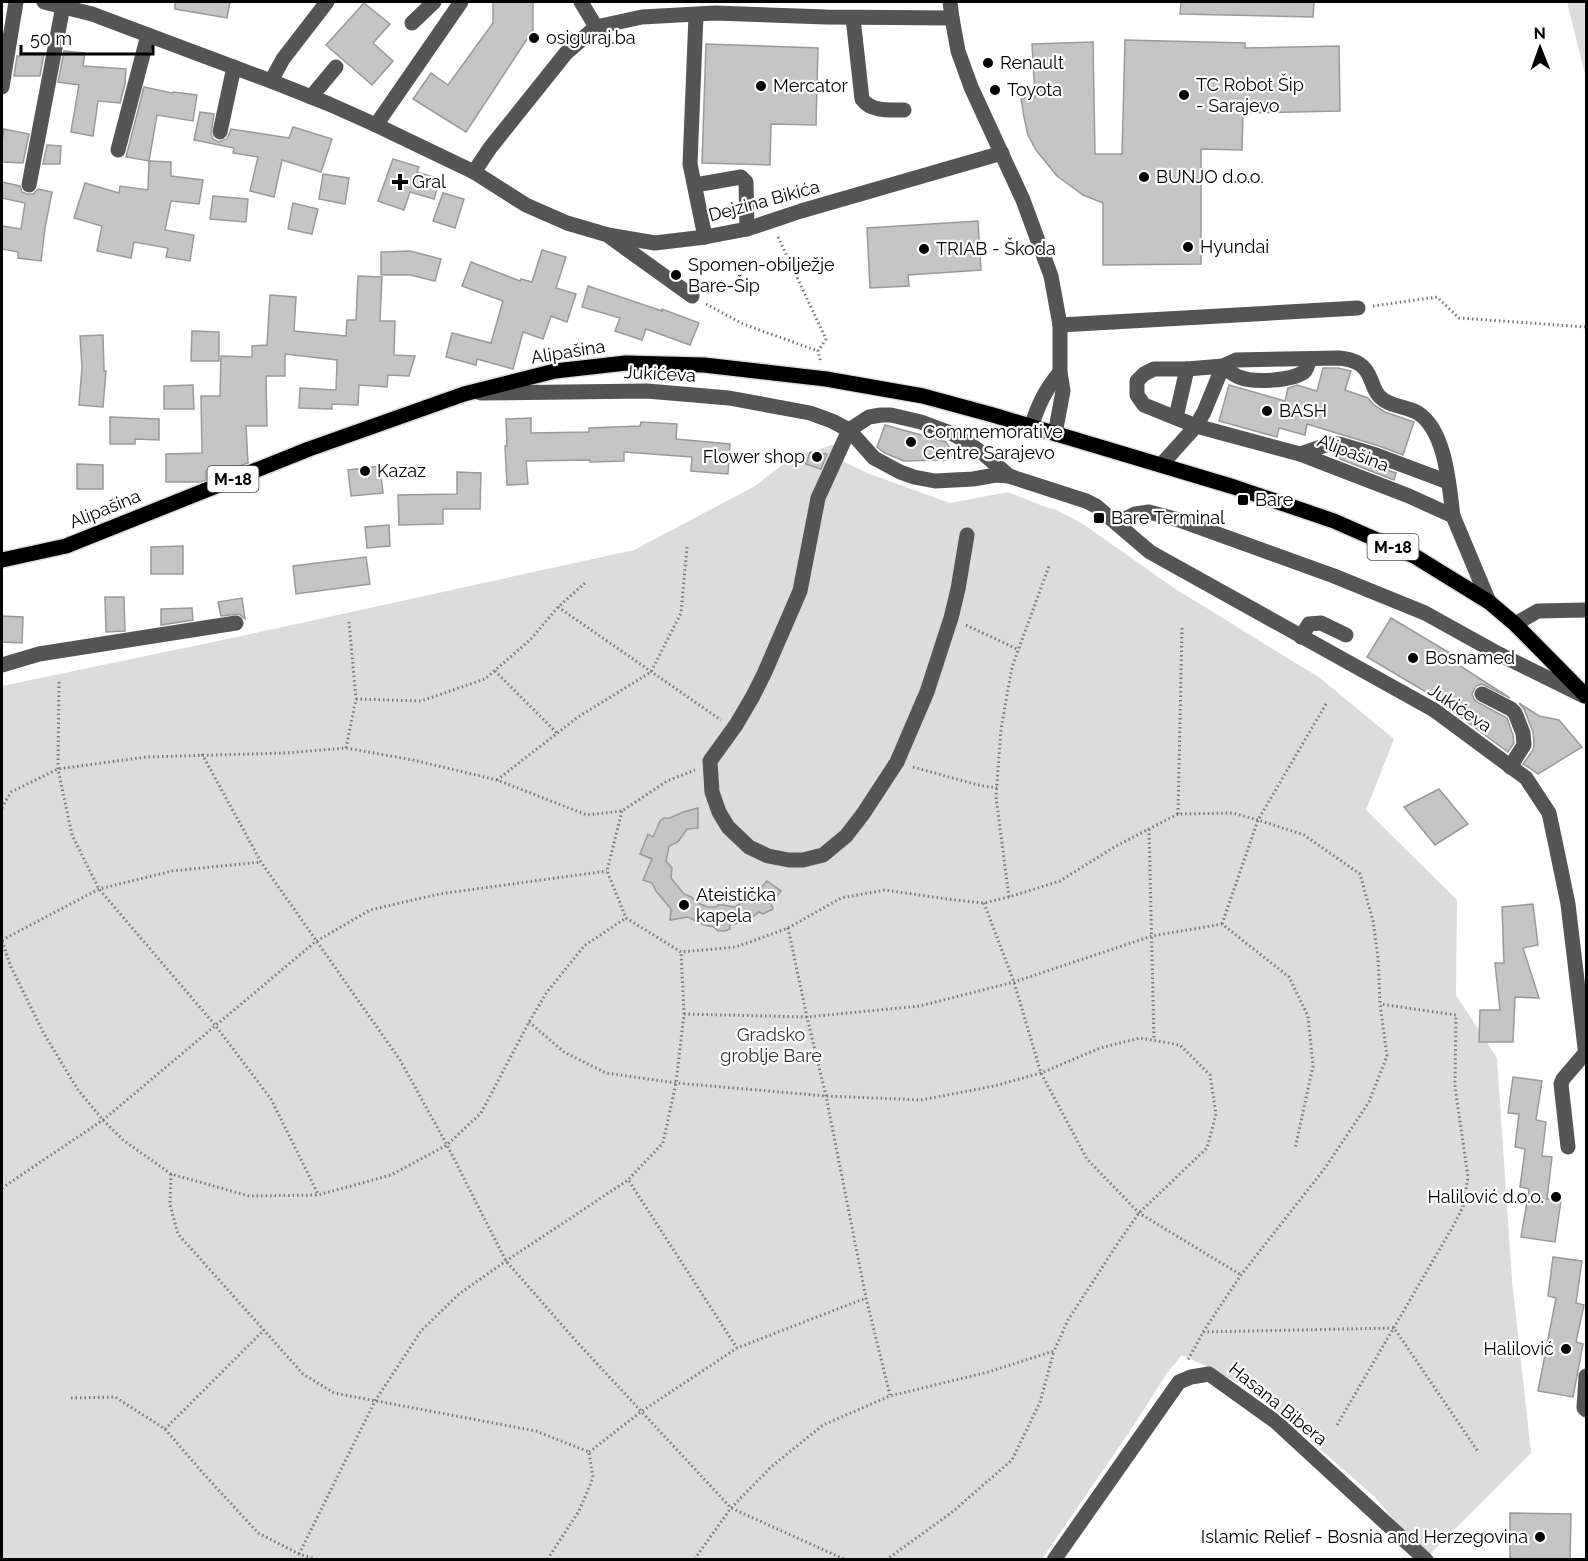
<svg xmlns="http://www.w3.org/2000/svg" width="1588" height="1561" font-family="Raleway,sans-serif">
  <rect width="100%" height="100%" fill="#fff"/>
  <!-- green -->
  <g fill="#dcdcdc">
    <path d="M1567 2H1586V78Z"/>
    <path d="M832 445 844 447 841 460 867 473 950 503 1008 492 1048 508 1055 509 1083 524 1174 588 1320 678 1394 739 1366 810 1457 900 1456 995 1497 1058 1512 1280 1531 1453 1425 1559 1375 1497 1253 1391 1210 1368 1182 1355 1167 1373 1132 1428 1042 1559H2V686L237 637 634 550 755 486 790 459Z"/>
  </g>
  <!-- building -->
  <g fill="#c4c4c4" stroke="#999" stroke-width="1.5">
    <path d="M175 2H230L227 18 175 9Z"/>
    <path d="M493 2H533V30L466 132 413 99 431 73 448 85 493 23Z"/>
    <path d="M1181 2H1314L1313 17 1180 14Z"/>
    <path d="M364 3 390 24 373 43 393 61 372 85 326 45Z"/>
    <path d="M1125 40 1245 43V48L1339 46 1340 111 1243 113 1242 150 1201 149V264L1103 265V203L1083 195 1057 176 1036 150 1028 135 1024 117 1021 98 1035 97 1032 44 1093 42 1095 154H1122Z"/>
    <path d="M706 44 818 48 816 125 771 124 770 165 702 163Z"/>
    <path d="M64 51 85 53 83 66 126 69 125 84 120 103 98 101 93 136 71 132 79 85 58 82Z"/>
    <path d="M20 53H44L40 76H14L17 56H20Z"/>
    <path d="M144 87 172 93 173 92 197 95 193 121 157 115 149 161 126 157Z"/>
    <path d="M200 112 214 114 211 134 213 139 219 142 227 139 231 129 289 138 293 127 332 139 321 172 282 160 274 197 250 191 258 157 233 153 234 148 194 140Z"/>
    <path d="M4 129 29 134 23 163 2 162V141Z"/>
    <path d="M47 145 61 146 60 164H43Z"/>
    <path d="M393 159 419 167 417 172 440 179 434 199 410 192 404 210 378 201Z"/>
    <path d="M149 161 171 162V176L203 180 199 204 171 201 165 230 194 235 190 261 166 257 168 248 134 242 131 258 97 251 102 226 74 218 85 183 119 193 120 186 148 190Z"/>
    <path d="M323 174 349 178 345 204 319 199Z"/>
    <path d="M2 182 20 186 22 192 27 194H33L38 189 52 192 45 228 41 261 18 258V252L2 249V226L21 229 25 203 2 198Z"/>
    <path d="M443 193 464 199 455 228 433 221Z"/>
    <path d="M213 196 248 199 246 222 210 219Z"/>
    <path d="M293 203 318 209 312 234 288 229Z"/>
    <path d="M978 221 981 270 908 275 909 286 870 288 867 228Z"/>
    <path d="M542 250 566 257 556 288 576 294 567 322 551 316 543 339 523 332 513 369 477 359 476 365 446 357 452 333 491 343 503 301 462 286 471 262 520 281 521 279 532 282Z"/>
    <path d="M410 251 441 259 435 281 410 275H381V252Z"/>
    <path d="M358 276 382 277 380 321H395L394 355 415 356 409 376 388 375 387 387 359 385 358 405 332 404V409L299 408 300 388 336 390 337 360 285 354V376H266L267 426H246L248 463 232 469 206 471V480L201 482H166V454L202 453 201 396H220L221 356 252 357V346L267 345 270 295 296 297 294 331 346 336 347 320H356Z"/>
    <path d="M588 286 662 311V309L699 323 690 345 646 329 642 340 615 331 620 318 582 307Z"/>
    <path d="M192 331 219 332V361H191Z"/>
    <path d="M103 335 104 371H106L103 407 79 405 82 367 80 336Z"/>
    <path d="M1323 368H1338L1351 371 1345 390 1368 398 1374 405 1385 412 1414 422 1403 455 1379 446 1307 424 1305 435 1279 428 1277 437 1219 421 1229 385 1285 401 1288 388 1297 385 1317 391Z"/>
    <path d="M193 385 194 409H164V386Z"/>
    <path d="M110 417 159 419V440L135 439V444H110Z"/>
    <path d="M531 418V433L589 432V428L640 426 641 422 677 424 676 439 730 444 728 474 691 471 692 457 624 452V461L590 462V460L526 461 528 484 507 485 505 446H507L506 419Z"/>
    <path d="M885 425 946 442 954 455 945 460 904 461 885 453 877 447Z"/>
    <path d="M810 452 827 454 821 469 806 464Z"/>
    <path d="M1341 455 1396 473 1394 480 1340 459Z"/>
    <path d="M77 464 103 465V489H77Z"/>
    <path d="M380 466 383 493 351 496 348 470Z"/>
    <path d="M457 472 481 473 480 509H443V524L399 525 398 495 457 494Z"/>
    <path d="M389 525 390 546 367 548 365 527Z"/>
    <path d="M183 546V574H151V547Z"/>
    <path d="M366 557 370 584 296 594 293 566Z"/>
    <path d="M105 597H124L125 631 106 632Z"/>
    <path d="M242 598 245 619 239 614 221 616 218 602Z"/>
    <path d="M192 608 193 620 161 625V609Z"/>
    <path d="M2 616 23 617 22 643 2 642Z"/>
    <path d="M1391 618 1460 659 1457 664 1510 698 1482 684 1476 686 1472 694 1474 699 1477 702 1507 718 1513 735 1514 743 1508 752 1447 707 1448 705 1367 657Z"/>
    <path d="M1519 703 1539 716 1559 720 1582 747 1538 774 1528 767 1523 764 1533 750 1534 744 1533 732 1524 709Z"/>
    <path d="M1439 789 1468 824 1435 845 1404 807Z"/>
    <path d="M698 808V828L687 829 678 842 669 846 666 861 672 868 671 878 684 894 691 897 700 904 708 907H716L718 905H723L734 907 750 899 752 894 759 890 767 881 781 891 771 903 773 909 763 914 759 912 750 919 740 923 730 924V929L725 931H718L714 927 704 925 688 917 670 920 671 909 656 891 652 883 643 880 652 859 640 854 648 834 653 837 660 821 664 818H670L683 812Z"/>
    <path d="M1533 904 1538 945 1523 948 1539 998 1515 997 1513 1042H1479L1480 1010H1500L1495 963H1504L1502 907Z"/>
    <path d="M1513 1077 1542 1081 1536 1120 1546 1122 1542 1156 1552 1157 1547 1199 1561 1201 1555 1242 1521 1237 1529 1189 1520 1187 1525 1149 1515 1147 1519 1114 1508 1113Z"/>
    <path d="M1553 1257 1582 1261 1576 1303 1584 1305 1576 1342 1583 1344 1573 1397 1538 1391 1556 1298 1548 1296Z"/>
    <path d="M1510 1513 1571 1514 1570 1560H1510Z"/>
  </g>
  <g fill="none" stroke-linecap="round" stroke-linejoin="round">
    <defs>
      <path id="major" d="M2 560 66 546 309 449 464 394 555 371 626 363 704 365 826 379 923 396 993 415 1234 487 1334 521 1416 557 1489 602 1515 624 1586 696"/>
    </defs>
    <!-- major casing -->
    <use href="#major" stroke="#dbdbdb" stroke-width="18"/>
    <!-- path -->
    <g stroke="#777" stroke-width="3" stroke-dasharray="1.5 3" stroke-linecap="butt">
      <path d="M778 237 826 339 818 351 821 363"/>
      <path d="M706 304 743 324 818 351"/>
      <path d="M1373 306 1437 297 1459 318 1586 327"/>
      <path d="M558 607 721 720"/>
      <path d="M966 625 1019 650"/>
      <path d="M495 671 557 733"/>
      <path d="M59 682 58 769 72 835 99 889 215 1025 271 1099 318 1194"/>
      <path d="M356 699 421 701 485 679 530 640 558 607 585 583"/>
      <path d="M346 748 356 699 349 622"/>
      <path d="M202 754 261 862 400 1060 447 1145 506 1261 576 1341 731 1508 846 1560"/>
      <path d="M913 767 978 785 997 788"/>
      <path d="M497 780 578 717 651 672 681 613 687 547"/>
      <path d="M2 808 11 792 58 769 146 757 286 753 346 748 413 760 497 780 587 815 622 811 667 781 695 770"/>
      <path d="M622 811 607 871 626 918 681 952 736 947 788 928 841 898 885 890 947 899 984 903 1009 897 1060 881 1116 846 1178 814 1233 813 1258 820 1304 835 1360 874 1373 921 1378 957 1380 1004 1387 1056 1369 1102 1325 1168 1241 1275 1203 1332 1188 1360"/>
      <path d="M1178 814 1182 628"/>
      <path d="M1149 829 1154 1040"/>
      <path d="M1009 897 996 797 1001 729 1012 667 1049 566"/>
      <path d="M984 903 1014 982 1041 1073 1087 1159 1139 1213 1241 1275"/>
      <path d="M1222 924 1258 820 1326 704"/>
      <path d="M788 928 807 1017 826 1096 866 1298 890 1395"/>
      <path d="M2 940 99 889 172 871 261 862"/>
      <path d="M2 941 11 967 43 1032 78 1090 103 1120 123 1140 171 1174 249 1196 318 1195 391 1175 447 1145 481 1113 529 1022 547 992 584 946 626 918"/>
      <path d="M684 1014 807 1017 920 1006 1014 982 1152 936 1222 924 1289 977 1308 1016 1313 1066 1295 1149"/>
      <path d="M529 1022 564 1052 606 1073 676 1083 826 1096 921 1100 994 1086 1041 1073 1100 1048 1140 1038 1180 1045 1210 1075 1216 1114 1207 1148 1139 1213 1118 1243 1068 1320 1054 1351 988 1372 890 1396 823 1425 771 1467 731 1508 694 1560"/>
      <path d="M171 1174 170 1205 178 1234 303 1374 334 1393 536 1431 589 1452 593 1478 579 1511 547 1560"/>
      <path d="M629 1181 737 1348"/>
      <path d="M2 1188 103 1120 315 942 370 910 439 894 607 871"/>
      <path d="M1203 1332 1394 1328 1479 1453"/>
      <path d="M71 1398 115 1397 165 1429 202 1472 258 1533 299 1554 319 1560"/>
      <path d="M1337 1425 1452 1228 1463 1207 1468 1177 1455 1087 1456 1015 1380 1004"/>
      <path d="M165 1429 264 1330"/>
      <path d="M589 1452 642 1411 737 1348 866 1298"/>
      <path d="M299 1554 375 1401 421 1331 459 1294 506 1261 628 1180 663 1143 676 1083 684 1014 681 952"/>
      <path d="M395 1560H396"/>
      <path d="M886 1560 951 1513 1012 1460 1040 1402 1054 1351"/>
    </g>
    <!-- minor -->
    <g stroke="#555" stroke-width="15">
      <path d="M44 2 92 14 271 81 329 104 376 125 474 172 526 205 567 223 608 235 655 243 705 237 747 229 801 211 1002 153"/>
      <path d="M581 2 596 27"/>
      <path d="M950 2 952 18 958 51 971 87 1023 200 1051 276 1060 325V372L1063 391 1055 434"/>
      <path d="M696 15 690 164 705 237"/>
      <path d="M853 18 862 99C871 112 890 110 904 110"/>
      <path d="M412 23 434 2"/>
      <path d="M271 81 283 59 327 2"/>
      <path d="M2 87 16 2"/>
      <path d="M311 97 336 67"/>
      <path d="M376 125 461 2"/>
      <path d="M220 132 234 67"/>
      <path d="M118 150 148 35"/>
      <path d="M474 172 490 148 566 53 596 27 642 17 715 13 826 17 952 18"/>
      <path d="M29 185 63 6"/>
      <path d="M695 185 741 177 746 182 747 229"/>
      <path d="M610 237 692 296"/>
      <path d="M1060 325 1358 308"/>
      <path d="M1223 366 1204 412 1196 426 1144 405 1137 395V381L1144 374 1154 369H1187L1223 366 1236 360 1339 358C1356 360 1365 364 1371 380 1374 387 1375 392 1380 397 1390 407 1406 406 1418 413 1446 431 1449 486 1453 516"/>
      <path d="M1223 366C1228 370 1233 375 1239 377 1253 383 1291 381 1304 372 1308 368 1308 364 1309 359"/>
      <path d="M480 393 647 391 729 398 810 413 832 421 849 430 874 458 900 472 914 477 935 481 973 479 996 475 1009 476 1086 501 1096 506 1150 552 1434 710 1526 778 1549 813 1555 841 1568 904 1586 1056"/>
      <path d="M1176 417 1187 369"/>
      <path d="M1031 427C1039 403 1044 392 1060 372"/>
      <path d="M1300 454 1329 444H1339L1376 455 1448 482"/>
      <path d="M1161 465 1196 426 1300 454 1409 496 1453 516 1489 602"/>
      <path d="M1123 527 1127 518 1135 514 1149 512 1179 520 1334 576 1425 613 1497 653 1584 696"/>
      <path d="M967 535 958 589 951 618 927 692 897 762 863 814 846 836 823 855 803 860H789L768 856 749 847 728 827 719 812 712 792 710 761 736 725 753 696 764 674 800 591 818 498 849 430 869 417 881 415H891L921 422 953 434 967 442 985 455 1009 476"/>
      <path d="M1515 624 1538 611 1586 610"/>
      <path d="M1301 637 1309 624 1321 623 1346 635"/>
      <path d="M2 665 39 654 236 623"/>
      <path d="M1482 694 1511 709 1515 713 1523 733 1524 745 1510 767"/>
      <path d="M1568 1147 1561 1084 1563 1079 1586 1052"/>
      <path d="M1586 1376 1584 1408 1586 1410"/>
      <path d="M1054 1560 1179 1382 1191 1377 1209 1374 1276 1422 1426 1560"/>
    </g>
    <!-- major -->
    <use href="#major" stroke="#000" stroke-width="15"/>
  </g>
  <!-- markers -->
  <g fill="#000" stroke="#fff" stroke-width="2">
    <circle cx="534" cy="38" r="6"/>
    <circle cx="988" cy="63" r="6"/>
    <circle cx="761" cy="86" r="6"/>
    <circle cx="995" cy="90" r="6"/>
    <circle cx="1184" cy="95" r="6"/>
    <circle cx="1144" cy="177" r="6"/>
    <path d="M397 173h6v6h6v6h-6v6h-6v-6h-6v-6h6z"/>
    <circle cx="1188" cy="247" r="6"/>
    <circle cx="924" cy="249" r="6"/>
    <circle cx="676" cy="275" r="6"/>
    <circle cx="1267" cy="411" r="6"/>
    <circle cx="911" cy="442" r="6"/>
    <circle cx="817" cy="457" r="6"/>
    <circle cx="365" cy="471" r="6"/>
    <rect x="1237" y="494" width="12" height="12" rx="3"/>
    <rect x="1093" y="512" width="12" height="12" rx="3"/>
    <circle cx="1413" cy="658" r="6"/>
    <circle cx="684" cy="905" r="6"/>
    <circle cx="1556" cy="1197" r="6"/>
    <circle cx="1566" cy="1349" r="6"/>
    <circle cx="1540" cy="1537" r="6"/>
  </g>
  <g text-anchor="middle" stroke-width="4.5" stroke-linejoin="round" paint-order="stroke">
    <!-- shield labels -->
    <g fill="#fff" stroke="#4c4c4c" stroke-width="1.5">
      <rect x="207.5" y="466" width="51" height="26" rx="4.5"/>
      <rect x="1367.5" y="534" width="51" height="26" rx="4.5"/>
    </g>
    <g font-size="16" font-weight="bold" fill="#000">
      <text x="233" y="485">M-18</text>
      <text x="1393" y="553">M-18</text>
    </g>
    <!-- poi labels -->
    <g font-size="18" fill="#000" stroke="#fff" text-anchor="start">
      <text x="546" y="44">osiguraj.ba</text>
      <text x="1000" y="69">Renault</text>
      <text x="1196" y="91">TC Robot Šip<tspan x="1196" dy="21">- Sarajevo</tspan></text>
      <text x="773" y="92">Mercator</text>
      <text x="1007" y="96">Toyota</text>
      <text x="1156" y="183">BUNJO d.o.o.</text>
      <text x="412" y="188">Gral</text>
      <text x="1200" y="253">Hyundai</text>
      <text x="936" y="255">TRIAB - Škoda</text>
      <text x="688" y="271">Spomen-obilježje<tspan x="688" dy="21">Bare-Šip</tspan></text>
      <text x="1279" y="417">BASH</text>
      <text x="923" y="438">Commemorative<tspan x="923" dy="21">Centre Sarajevo</tspan></text>
      <text x="805" y="463" text-anchor="end">Flower shop</text>
      <text x="377" y="477">Kazaz</text>
      <text x="1255" y="506">Bare</text>
      <text x="1111" y="524">Bare Terminal</text>
      <text x="1425" y="664">Bosnamed</text>
      <text x="696" y="901">Ateistička<tspan x="696" dy="21">kapela</tspan></text>
      <text x="1544" y="1203" text-anchor="end">Halilović d.o.o.</text>
      <text x="1554" y="1355" text-anchor="end">Halilović</text>
      <text x="1528" y="1543" text-anchor="end">Islamic Relief - Bosnia and Herzegovina</text>
    </g>
    <!-- street labels -->
    <g font-size="18" fill="#000" stroke="#fff">
      <text transform="translate(764 201) rotate(-15)" y="6">Dejzina Bikića</text>
      <text transform="translate(568 352) rotate(-9)" y="6">Alipašina</text>
      <text transform="translate(660 374) rotate(3)" y="6">Jukićeva</text>
      <text transform="translate(1353 453) rotate(21)" y="6">Alipašina</text>
      <text transform="translate(105 509) rotate(-22)" y="6">Alipašina</text>
      <text transform="translate(1460 708) rotate(34)" y="6">Jukićeva</text>
      <text transform="translate(1278 1404) rotate(39)" y="6">Hasana Bibera</text>
    </g>
    <!-- park labels -->
    <g font-size="18" fill="#333" stroke="#fff">
      <text x="771" y="1041">Gradsko<tspan x="771" dy="21">groblje Bare</tspan></text>
    </g>
  </g>
  <!-- border -->
  <rect width="1588" height="1561" fill="none" stroke="#000000" stroke-width="6"/>
  <!-- north arrow -->
  <g transform="translate(1540 48) rotate(359)" stroke="#ffffff" stroke-width="4.5" paint-order="stroke">
  <path d="M0-4.5L10 22L0 15L-10 22Z" fill="#000000"/>
  <text y="-9" font-size="16" font-weight="bold" text-anchor="middle" fill="#000000">N</text>
  </g>
  <!-- scale -->
  <path d="M21 45v9h132v-9" fill="none" stroke="#000000" stroke-width="3"/>
  <text x="30" y="45" font-size="18" fill="#000000" stroke="#ffffff" stroke-width="4.5" paint-order="stroke">50 m</text>
</svg>
